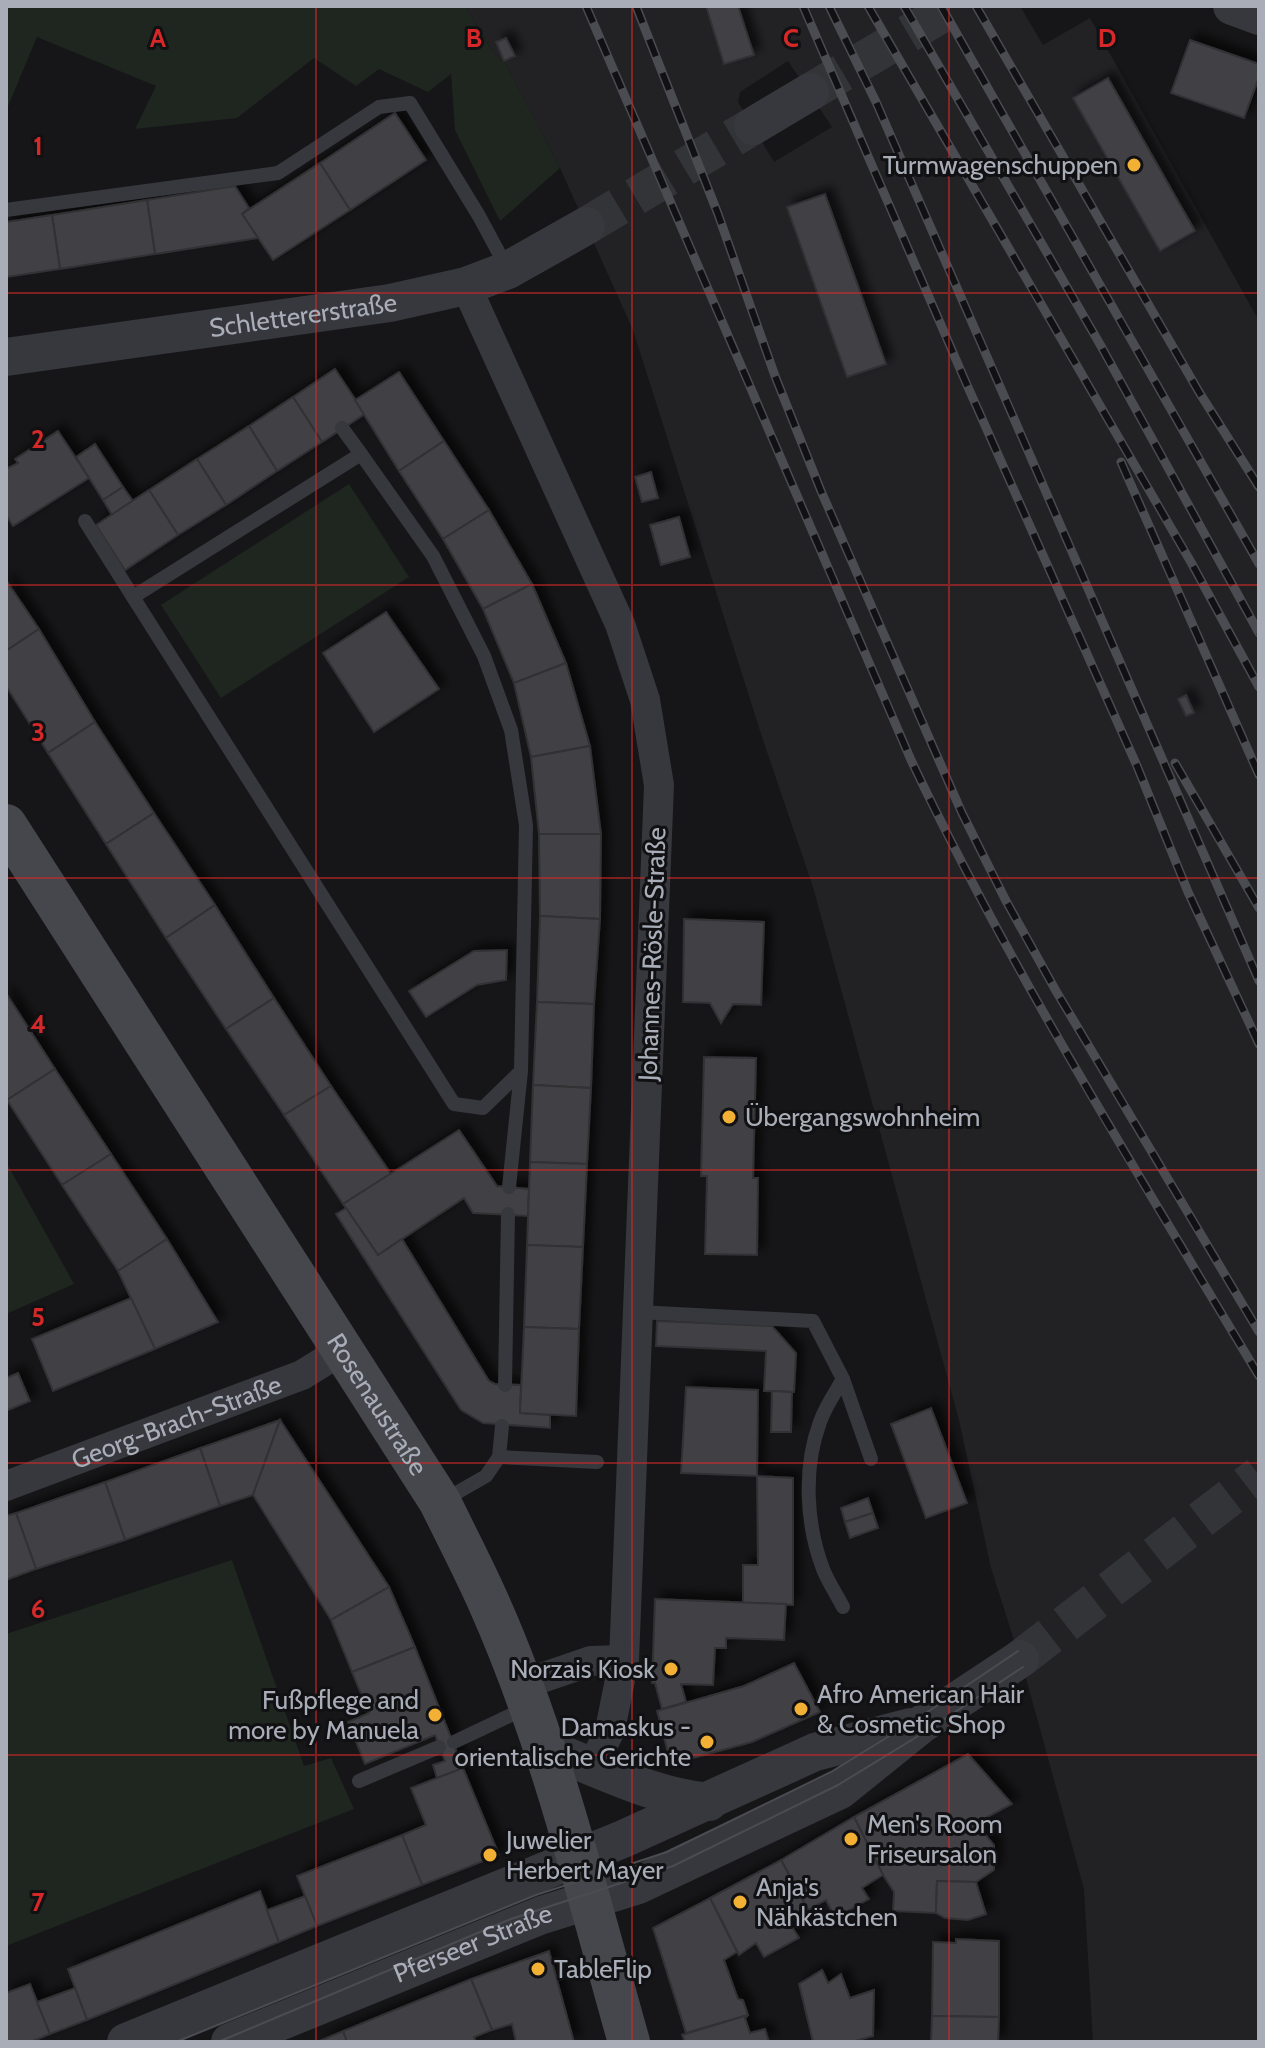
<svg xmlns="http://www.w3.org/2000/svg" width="1265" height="2048" font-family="Cabin,sans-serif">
  <defs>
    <filter id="shadow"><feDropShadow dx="7" dy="-7" stdDeviation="4" flood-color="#0009"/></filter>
  </defs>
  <rect width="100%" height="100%" fill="#161618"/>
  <!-- built -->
  <path fill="#222225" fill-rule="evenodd" d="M465 6H1020L1043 45 1090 18 1259 321V2042H1093L1084 1889 1026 1678 991 1568 959 1420 813 887 762 737 633 330 560 168 507 66 492 51ZM788 61 832 127 774 162 738 102 740 92Z"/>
  <!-- green -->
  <g fill="#1e261f">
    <path d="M6 6H465L492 51 507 66 560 168 500 221 455 130 451 74 428 92 379 69 356 86 314 58 237 118 135 129 156 86 37 37 6 111Z"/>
    <path d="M349 484 409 577 221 698 161 605Z"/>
    <path d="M6 1162 74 1284 6 1314Z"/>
    <path d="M232 1560 304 1766 331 1758 354 1809 6 1946V1634Z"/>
  </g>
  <!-- building -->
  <g fill="#404145" stroke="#303034" stroke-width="2" filter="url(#shadow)">
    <path d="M706 6H738L754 55 724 64Z"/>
    <path d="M506 38 515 56 504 61 496 42Z"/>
    <path d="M1190 40 1259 64V77L1244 118 1171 93Z"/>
    <path d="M1108 78 1195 231 1160 251 1073 98Z"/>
    <path d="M395 113 426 160 350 210 320 163Z"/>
    <path d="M320 163 350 210 273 260 242 214Z"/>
    <path d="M235 186 249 208 242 214 258 238 155 254 147 200Z"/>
    <path d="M825 194 886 364 847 377 787 207Z"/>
    <path d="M147 200 155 254 60 269 52 215Z"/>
    <path d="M52 215 60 269 6 277V222Z"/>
    <path d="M335 369 365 414 322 442 293 397Z"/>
    <path d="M399 372 444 441 399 471 355 400Z"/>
    <path d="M293 397 322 442 277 471 249 426Z"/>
    <path d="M249 426 277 471 226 505 197 459Z"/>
    <path d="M58 431 89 478 13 526 6 515V466L8 468 18 463 15 459Z"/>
    <path d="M444 441 489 510 443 539 399 471Z"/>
    <path d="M95 444 123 487 103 500 76 457Z"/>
    <path d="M197 459 226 505 178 535 149 490Z"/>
    <path d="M651 472 658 498 642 502 635 477Z"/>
    <path d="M123 487 133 501 112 515 103 500Z"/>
    <path d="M149 490 178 535 125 570 96 525Z"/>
    <path d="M489 510 532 584 483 609 443 539Z"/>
    <path d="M679 517 690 557 661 565 650 525Z"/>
    <path d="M6 580 39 629 6 651Z"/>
    <path d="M532 584 566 663 514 683 483 609Z"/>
    <path d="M386 612 439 689 374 732 323 653Z"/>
    <path d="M39 629 95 722 48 753 6 686V651Z"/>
    <path d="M566 663 590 746 531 757 514 683Z"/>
    <path d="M1186 695 1194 713 1186 716 1178 699Z"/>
    <path d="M95 722 154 813 106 844 48 753Z"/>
    <path d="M590 746 601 834H539L531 757Z"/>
    <path d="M154 813 215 905 166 938 106 844Z"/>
    <path d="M539 834H601L600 919 540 916Z"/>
    <path d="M215 905 274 998 226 1029 166 938Z"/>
    <path d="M540 916 600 919 594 1004 537 1002Z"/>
    <path d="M684 919 764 922 761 1005 733 1004 721 1023 710 1003 683 1002Z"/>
    <path d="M507 950 506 980 477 985 426 1017 409 991 474 951Z"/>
    <path d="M6 993 55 1069 7 1100 6 1098Z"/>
    <path d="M274 998 331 1086 284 1115 226 1029Z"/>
    <path d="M537 1002 594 1004 591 1088 533 1085Z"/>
    <path d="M704 1057 756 1058 753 1178H758L757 1255 705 1254 707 1176H701Z"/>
    <path d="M55 1069 111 1154 62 1185 7 1100Z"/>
    <path d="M533 1085 591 1088 587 1164 530 1162Z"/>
    <path d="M331 1086 391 1174 343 1204 284 1115Z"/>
    <path d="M459 1130 497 1186 529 1189 528 1216 473 1213 464 1198 378 1255 343 1204Z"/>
    <path d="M111 1154 167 1239 118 1271 62 1185Z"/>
    <path d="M530 1162 587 1164 583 1247 527 1245Z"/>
    <path d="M346 1208 378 1255 402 1239 489 1381 495 1384 521 1385 520 1413 550 1415V1428L483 1423 461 1410 336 1214Z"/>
    <path d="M167 1239 218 1322 155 1349 118 1271Z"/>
    <path d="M527 1245 583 1247 579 1329 524 1327Z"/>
    <path d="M131 1298 155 1349 53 1391 32 1339Z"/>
    <path d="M657 1321 772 1326 796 1353 794 1392 764 1391 766 1351 656 1346Z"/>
    <path d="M524 1327 579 1329 576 1416 520 1413Z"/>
    <path d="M18 1373 30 1401 6 1411V1378Z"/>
    <path d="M686 1387 758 1390 757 1476 681 1473Z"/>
    <path d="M772 1391 792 1392 791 1432H771Z"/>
    <path d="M931 1408 967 1503 926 1518 891 1424Z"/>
    <path d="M280 1420 253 1495 220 1506 200 1448Z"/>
    <path d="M280 1420 389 1587 331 1620 253 1495Z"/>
    <path d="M200 1448 220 1506 125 1540 105 1482Z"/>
    <path d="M757 1476 793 1478V1605L743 1603V1565H758Z"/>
    <path d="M105 1482 125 1540 36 1569 16 1513Z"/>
    <path d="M868 1498 873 1513 845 1522 841 1508Z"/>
    <path d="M16 1513 36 1569 6 1580V1516Z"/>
    <path d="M873 1513 878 1528 850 1538 845 1522Z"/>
    <path d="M389 1587 415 1647 352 1672 331 1620Z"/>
    <path d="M655 1599 786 1604 784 1640 726 1638V1648H715L713 1685 681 1684 686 1702 662 1709 655 1683H652Z"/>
    <path d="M415 1647 463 1768 437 1778 433 1765 445 1761 435 1735 365 1764 348 1722 369 1713 352 1672Z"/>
    <path d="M794 1663 820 1712 752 1742 671 1764 657 1711 744 1686Z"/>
    <path d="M968 1754 1012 1804 976 1823 994 1845V1870L976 1882 937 1881 936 1913 893 1911 894 1892 883 1875 854 1817Z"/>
    <path d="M463 1768 499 1855 422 1885 402 1835 426 1825 411 1788Z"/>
    <path d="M854 1817 883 1875 862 1888 869 1899 835 1918 826 1900 808 1910 781 1860Z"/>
    <path d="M402 1835 422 1885 317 1926 297 1876Z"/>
    <path d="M781 1860 808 1910 789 1922 799 1938 764 1957 756 1943 739 1955 710 1898Z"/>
    <path d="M937 1881 976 1882 986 1914 968 1920 945 1918 936 1913Z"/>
    <path d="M260 1891 279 1942 87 2020 68 1969Z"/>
    <path d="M305 1896 317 1926 279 1942 267 1910Z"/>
    <path d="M710 1898 737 1952 724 1960 738 1999 743 2000 748 2015 686 2033 653 1928Z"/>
    <path d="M956 1939 999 1941V2017L932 2016 933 1942 956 1943Z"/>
    <path d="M549 1951 574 2042H516L512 2024 492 2030 471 1979Z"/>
    <path d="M822 1970 828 1983 841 1974 850 1998 874 1990 873 2036 852 2042H813L799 1984Z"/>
    <path d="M471 1979 492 2030 474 2037 476 2042H347L343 2031Z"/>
    <path d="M30 1984 50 2034 31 2042H6V1993Z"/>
    <path d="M75 1988 87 2020 50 2034 37 2002Z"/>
    <path d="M748 2015 745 2018 750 2033 765 2029 769 2042H685L682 2035Z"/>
    <path d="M932 2016 999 2017 998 2042H931Z"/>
    <path d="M343 2031 347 2042H317Z"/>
  </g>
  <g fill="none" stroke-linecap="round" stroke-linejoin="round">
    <!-- tertiary-tunnel -->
    <g stroke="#333438" stroke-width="38" stroke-dasharray="38 19" stroke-linecap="butt">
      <path d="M810 92 955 6"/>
      <path d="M586 226 753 126"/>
      <path d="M1020 1659 1259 1475"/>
    </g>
    <!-- service -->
    <g stroke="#37383d" stroke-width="14">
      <path d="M6 210 278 173 379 107 410 103 479 216 508 270"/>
      <path d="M342 428 361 454"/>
      <path d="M361 454 433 556 484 656 511 730 526 825 521 1071 483 1108 454 1104 133 597Z"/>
      <path d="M85 521 133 597"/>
      <path d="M509 1187 521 1071"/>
      <path d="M638 1312 813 1321 843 1379 871 1459"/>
      <path d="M843 1379C835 1393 825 1407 820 1422 803 1468 806 1524 823 1569 828 1582 837 1595 843 1607"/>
      <path d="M505 1385 508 1214"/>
      <path d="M499 1457 502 1426"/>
      <path d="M444 1500 486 1476 499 1457 597 1462"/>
      <path d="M454 1742 526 1708"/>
      <path d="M359 1781 439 1747"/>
      <path d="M586 1873 633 1872"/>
    </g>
    <!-- minor -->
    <g stroke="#37383d" stroke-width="30">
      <path d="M466 286 620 624 645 700 659 785 624 1660 610 1730 593 1765"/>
      <path id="s1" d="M6 1486 302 1375 344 1349"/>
      <path d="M521 1685 591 1661 624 1660"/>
    </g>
    <!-- tertiary -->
    <g stroke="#37383d" stroke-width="38">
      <path d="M1232 6 1259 16"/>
      <path d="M753 126 810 92"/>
      <path id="s2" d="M6 357 390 303 466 286 508 270 586 226"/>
      <path d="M542 1747C598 1767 649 1796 709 1802"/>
      <path d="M126 2042 623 1839 815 1752 911 1727"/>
      <path id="s3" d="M230 2042 542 1915 638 1885 840 1790 922 1724 1020 1659"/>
    </g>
    <!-- secondary -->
    <path stroke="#45474d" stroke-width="42" id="s4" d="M6 825 440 1502C456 1535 473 1567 488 1601 551 1742 587 1894 629 2042"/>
    <!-- tram -->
    <g stroke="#4a4c52" stroke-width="2">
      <path d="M176 2042 536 1895 667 1852 831 1772 920 1717 1018 1651"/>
      <path d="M218 2042 511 1919 673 1866 838 1785 928 1730 1023 1667"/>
    </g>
    <defs>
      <g id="rail">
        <path d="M586 6 911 760C1012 973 1138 1173 1259 1376"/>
        <path d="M636 6 718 214 775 376 821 491 962 813 1005 899 1056 991 1259 1332"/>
        <path d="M803 6 967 385 1137 766 1188 892 1259 1044"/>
        <path d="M829 6 876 102 1259 981"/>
        <path d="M868 6 1192 564 1259 687"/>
        <path d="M904 6 1101 346 1259 633"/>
        <path d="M941 6 1259 564"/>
        <path d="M976 6 1199 392 1259 487"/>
        <path d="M1121 462 1259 775"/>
        <path d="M1175 763 1259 908"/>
      </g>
    </defs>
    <!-- rail casing -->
    <use href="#rail" stroke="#4a4c52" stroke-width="9"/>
    <!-- rail -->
    <use href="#rail" stroke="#111113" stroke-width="6" stroke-dasharray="18" stroke-linecap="butt"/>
  </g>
  <!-- grid -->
  <path fill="none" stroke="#d62828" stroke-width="2" stroke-opacity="0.55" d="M316 6V2042M632 6V2042M949 6V2042M6 293H1259M6 585H1259M6 878H1259M6 1170H1259M6 1463H1259M6 1755H1259"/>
  <!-- markers -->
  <g fill="#f2b134" stroke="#111113" stroke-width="3">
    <circle cx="1134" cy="165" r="8"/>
    <circle cx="729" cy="1117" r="8"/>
    <circle cx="671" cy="1669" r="8"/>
    <circle cx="801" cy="1709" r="8"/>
    <circle cx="435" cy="1715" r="8"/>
    <circle cx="707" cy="1742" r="8"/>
    <circle cx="851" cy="1839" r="8"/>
    <circle cx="490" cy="1855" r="8"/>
    <circle cx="740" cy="1902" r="8"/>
    <circle cx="538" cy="1969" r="8"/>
  </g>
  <g text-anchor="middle" stroke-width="6" stroke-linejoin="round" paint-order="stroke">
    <!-- poi labels -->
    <g font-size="26" fill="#a8adb8" stroke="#111113" text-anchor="start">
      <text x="1118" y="174" text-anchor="end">Turmwagenschuppen</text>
      <text x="745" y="1126">Übergangswohnheim</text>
      <text x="655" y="1678" text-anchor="end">Norzais Kiosk</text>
      <text x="817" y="1703">Afro American Hair<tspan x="817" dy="30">&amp; Cosmetic Shop</tspan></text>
      <text x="419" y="1709" text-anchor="end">Fußpflege and<tspan x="419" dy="30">more by Manuela</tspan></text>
      <text x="691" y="1736" text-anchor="end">Damaskus -<tspan x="691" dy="30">orientalische Gerichte</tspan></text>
      <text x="867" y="1833">Men's Room<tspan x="867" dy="30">Friseursalon</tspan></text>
      <text x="506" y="1849">Juwelier<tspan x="506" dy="30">Herbert Mayer</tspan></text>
      <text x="756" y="1896">Anja's<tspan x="756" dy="30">Nähkästchen</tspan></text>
      <text x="554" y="1978">TableFlip</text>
    </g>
    <!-- street labels -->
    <g font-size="26" fill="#a8adb8" stroke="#111113">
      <text dy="9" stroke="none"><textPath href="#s2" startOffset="300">Schlettererstraße</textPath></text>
      <text transform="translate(652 954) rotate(-88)" y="9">Johannes-Rösle-Straße</text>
      <text dy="9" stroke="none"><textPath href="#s4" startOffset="688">Rosenaustraße</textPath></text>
      <text dy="9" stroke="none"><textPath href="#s1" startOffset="182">Georg-Brach-Straße</textPath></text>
      <text dy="9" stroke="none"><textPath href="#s3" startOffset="262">Pferseer Straße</textPath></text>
    </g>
  </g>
  <g font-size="26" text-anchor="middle" font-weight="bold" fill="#d62828" stroke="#111113" stroke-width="6" stroke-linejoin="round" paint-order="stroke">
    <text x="158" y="47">A</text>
    <text x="474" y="47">B</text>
    <text x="791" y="47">C</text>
    <text x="1107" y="47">D</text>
    <text x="38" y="155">1</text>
    <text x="38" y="448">2</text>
    <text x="38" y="741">3</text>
    <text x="38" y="1033">4</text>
    <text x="38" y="1326">5</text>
    <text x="38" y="1618">6</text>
    <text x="38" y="1911">7</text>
  </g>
  <!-- border -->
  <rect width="1265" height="2048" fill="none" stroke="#a8adb8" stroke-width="16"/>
</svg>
